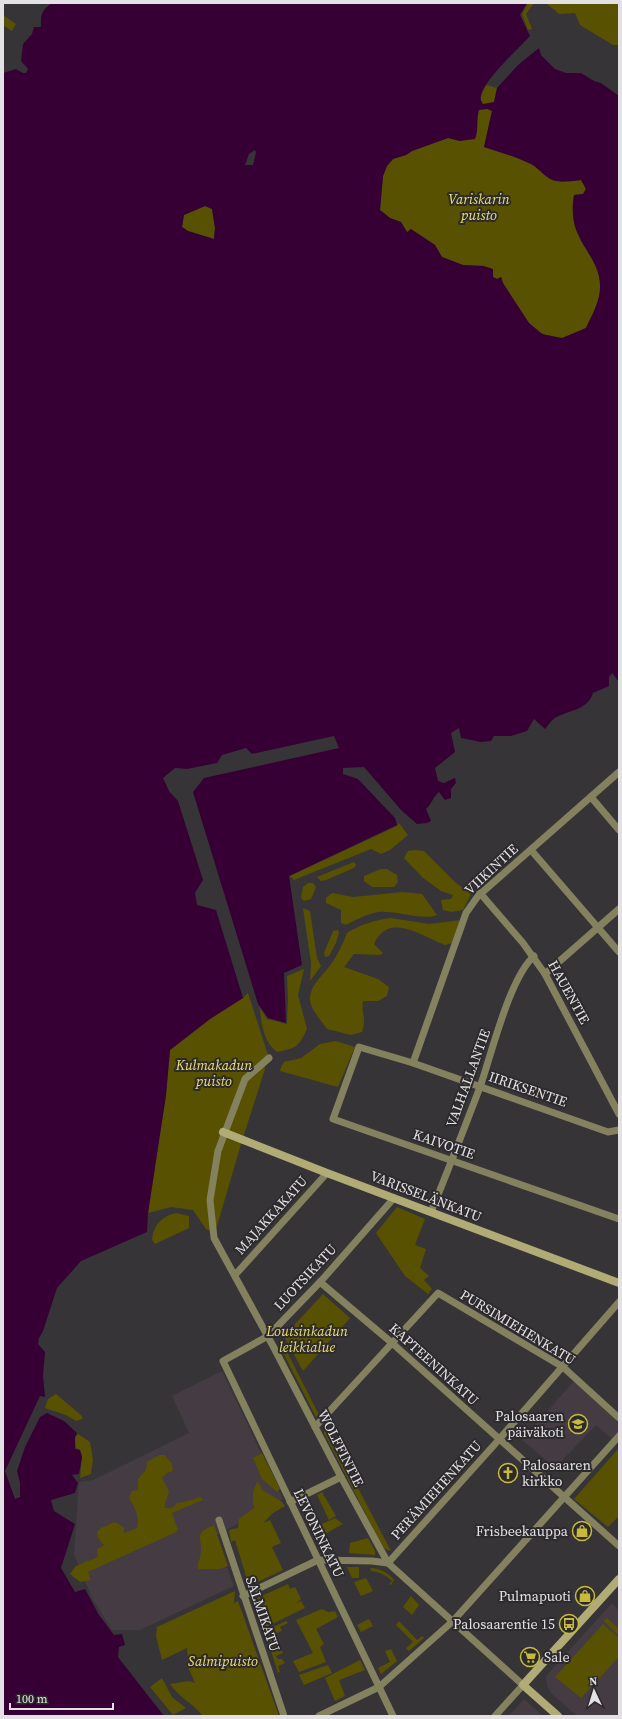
<svg xmlns="http://www.w3.org/2000/svg" width="622" height="1719" font-family="'Source Serif 4',serif">
  <rect width="100%" height="100%" fill="#373437"/>
  <!-- built -->
  <g fill="#443b43">
    <path d="M222 1371 283 1499 215 1536 234 1586 140 1630H112L92 1598 74 1554 79 1482 93 1480 189 1433 172 1396Z"/>
    <path d="M574 1381 619 1423V1431L612 1439 596 1425 555 1468 522 1440Z"/>
    <path d="M612 1603 619 1611V1716H577L551 1693 547 1686 546 1676Z"/>
    <path d="M524 1699 543 1716H509Z"/>
  </g>
  <!-- green -->
  <g fill="#585101">
    <path d="M528 3H534L526 14 532 29 528 30 522 14Z"/>
    <path d="M546 3H619V45H613L580 25 575 13 559 14Z"/>
    <path d="M3 15 16 24 12 31 3 25Z"/>
    <path d="M486 85 497 88 484 147C500 152 516 157 531 164 540 169 546 179 556 181 562 182 575 181 581 180L586 188 583 194 574 195C572 207 572 223 578 234 585 251 600 265 600 285 601 300 592 315 586 328 579 331 568 338 560 338 530 337 517 305 503 283L501 277 497 279 493 277 484 266 463 265 442 257 435 245 417 233 407 232 401 222 390 218 380 210 383 176 387 166 393 159 406 155 412 151 448 138 460 141 477 117 481 96Z"/>
    <path d="M205 206 212 209 215 228 214 239 188 231 182 227 184 215Z"/>
    <path d="M399 823 408 835 390 850 381 854 371 849 294 880 290 876 397 826Z"/>
    <path d="M414 850 424 851 456 883 471 894 463 910 451 912 443 910 441 900 451 899 453 895 441 891 423 878 404 858 408 851Z"/>
    <path d="M354 862 356 865 354 868 326 880 321 881 317 877Z"/>
    <path d="M381 869H387L397 875 398 882 394 887H372L364 881V876Z"/>
    <path d="M308 883H313L316 887 311 899 304 901 301 898 303 887Z"/>
    <path d="M403 892 422 894 437 915C424 921 394 910 378 912 367 914 355 920 346 925L341 923V910L326 903V898L332 893 353 897Z"/>
    <path d="M303 908 310 911 317 958 321 966 310 981 311 963Z"/>
    <path d="M391 918 429 924 461 920 452 943 445 945C422 936 388 911 374 944L383 953 380 955 354 954 344 967 378 979 389 987 387 996 378 1001H363C361 1015 367 1017 362 1032L351 1035 327 1029C321 1020 309 1008 310 997 311 984 325 973 332 963 338 953 343 944 347 933 361 924 375 920 391 918Z"/>
    <path d="M338 930 339 933 336 943 329 956 325 957 324 953 333 931Z"/>
    <path d="M304 969 298 995 307 1029C298 1048 296 1048 277 1052 264 1043 261 1023 260 1008L267 1019 287 1024 288 998 287 976Z"/>
    <path d="M248 993 269 1058 264 1062 265 1069 241 1144 215 1233 206 1229 193 1210 171 1207 148 1213 166 1095 170 1050 210 1019 243 998Z"/>
    <path d="M336 1041 355 1047 338 1087 280 1071 281 1067 284 1062 301 1058 320 1044Z"/>
    <path d="M397 1207 425 1219 415 1245 426 1249 420 1268 429 1276 424 1280 432 1289 428 1294 405 1276 376 1233Z"/>
    <path d="M176 1213 189 1216V1228L155 1244 152 1240C153 1225 162 1216 176 1213Z"/>
    <path d="M323 1294 350 1318 303 1371 284 1336Z"/>
    <path d="M281 1340 319 1415 316 1417 278 1343Z"/>
    <path d="M56 1394 82 1416V1419L76 1421 66 1415 45 1408 48 1399Z"/>
    <path d="M325 1425 391 1551 385 1549 379 1540 324 1433Z"/>
    <path d="M78 1434 90 1442 93 1459 91 1474 80 1478 82 1457 80 1450 76 1448 75 1438Z"/>
    <path d="M619 1448V1516L608 1527 574 1499Z"/>
    <path d="M262 1453 280 1489 277 1492 262 1479 253 1458Z"/>
    <path d="M159 1455H165L172 1464 173 1471 167 1473 162 1478 169 1491 164 1508H172L177 1503 185 1502 200 1497 203 1500 172 1513 178 1530 174 1533 88 1572 91 1580 80 1582 70 1574 76 1566 98 1557 97 1549 104 1545 98 1538 97 1532 101 1528 115 1522 124 1527V1533L137 1528C140 1517 135 1508 129 1498L132 1491 138 1490V1479L146 1470 147 1462Z"/>
    <path d="M258 1481 262 1490 281 1501 285 1506 273 1513 263 1523 270 1520 281 1543 272 1547 283 1570 249 1586 235 1540 231 1542 229 1530 238 1528 239 1519 254 1508C252 1498 252 1490 258 1481Z"/>
    <path d="M322 1492 336 1516 329 1520 317 1495Z"/>
    <path d="M335 1518 343 1524 325 1534 326 1537 317 1541 311 1529Z"/>
    <path d="M214 1525 228 1566 219 1569H198C197 1563 199 1562 200 1557 205 1540 190 1534 214 1525Z"/>
    <path d="M368 1538 375 1551V1555L349 1553 350 1543Z"/>
    <path d="M347 1567H359V1578H352Z"/>
    <path d="M372 1568C382 1569 388 1573 394 1580L391 1585 389 1584 392 1581C386 1575 380 1572 371 1571L370 1569Z"/>
    <path d="M366 1578 373 1591 361 1596 354 1582Z"/>
    <path d="M288 1584 290 1589 295 1587 301 1599 296 1603 301 1601 305 1608 264 1628 253 1600Z"/>
    <path d="M235 1591 234 1603 238 1601 279 1716H203C193 1703 179 1698 170 1684L189 1681 195 1683 188 1667 187 1648 162 1660 156 1636 157 1627Z"/>
    <path d="M411 1596 419 1605 412 1615 403 1607Z"/>
    <path d="M322 1609 328 1612 335 1611 338 1617 316 1629 324 1644 320 1647 326 1662 299 1672 293 1661 313 1653 296 1620Z"/>
    <path d="M607 1618 619 1629V1636L604 1621Z"/>
    <path d="M369 1619 373 1626 361 1632 357 1625Z"/>
    <path d="M286 1621 288 1623 280 1627 282 1631 274 1634 277 1642 269 1645 265 1631Z"/>
    <path d="M399 1621 417 1640 422 1636 424 1638 409 1651 406 1648 413 1642 396 1625Z"/>
    <path d="M603 1624 619 1638V1657L581 1698 555 1677Z"/>
    <path d="M279 1645 283 1653 276 1656 278 1659H282L285 1663 278 1666 280 1672 278 1673 270 1648Z"/>
    <path d="M391 1649 397 1661 381 1674 378 1668 390 1662 385 1651Z"/>
    <path d="M360 1660 365 1670 339 1680 345 1696 335 1701 325 1678Z"/>
    <path d="M328 1665 332 1673 304 1685 299 1675Z"/>
    <path d="M162 1678 172 1697 186 1708 173 1715 150 1687Z"/>
  </g>
  <!-- water -->
  <path fill="#360035" fill-rule="evenodd" d="M52 3H527L520 15 530 36C518 49 485 79 481 95 480 98 481 101 483 104L494 102 497 88 518 65 539 48 541 55 555 69 566 73H581L594 81 601 83 619 96V682L612 673 609 677V686L593 693C588 710 569 710 555 718 551 720 548 726 545 729L534 719 527 731 511 736H494L491 741 481 742 461 738 459 728 451 733 455 752 435 768 438 781 444 783 455 778 456 783 451 789V798L445 800 439 792C432 798 432 804 426 809L431 821 427 823 417 824 401 810 364 767 343 768V774L358 779 395 818 397 825 289 876 302 965 284 973 286 1023 268 1018 258 1004 193 792 204 778 339 748 334 736 252 754 246 748 222 755 217 763 187 769 175 768 163 778 169 791 178 801 203 880 195 893 197 905 216 910 243 998 210 1019 170 1050 166 1095 148 1213 147 1232 81 1261 57 1288 43 1331 39 1338 38 1344 45 1352 43 1375 45 1397 40 1396 5 1471 15 1499 20 1497V1483L17 1471 25 1447 40 1417 47 1413 64 1421 77 1433 75 1437V1449L80 1450 82 1457 79 1474 72 1475 78 1483 75 1493 51 1500 54 1511 75 1524 61 1568 75 1592 85 1589 99 1615 114 1635 122 1634 125 1645 119 1647 118 1657 164 1716H3V73L16 69 23 73H26L28 69 21 61 23 44 32 34 34 27H41C41 14 41 11 52 3ZM487 109 492 111 484 147C500 152 516 157 531 164 540 169 546 179 556 181 562 182 575 181 581 180L586 189 583 194 574 195C572 207 572 222 578 234 585 251 600 265 600 285 601 300 592 315 586 328L562 338 542 334 529 323 503 283 501 277 497 279 493 277V269L484 266 463 265 442 257 435 245 411 229 407 232 401 222 390 218 380 210 383 176 387 166 393 159 406 155 412 151 448 138 460 141 475 139C479 130 476 120 479 110ZM255 150 256 152 253 165H245L249 154ZM205 206 212 209 215 228 214 239 188 231 182 227 184 215Z"/>
  <g fill="none" stroke-linecap="round" stroke-linejoin="round">
    <!-- street -->
    <g stroke="#84815f" stroke-width="7">
      <path d="M591 797 619 830"/>
      <path d="M531 850 619 952"/>
      <path d="M480 893 523 943 545 974 619 1114"/>
      <path d="M545 974 619 909"/>
      <path d="M269 1058 245 1079 218 1151 210 1200 214 1238 273 1346 341 1477 388 1563 523 1685 495 1716"/>
      <path d="M413 1063 466 913 478 896 619 772"/>
      <path d="M619 1130 608 1132 413 1063 359 1047 333 1119 619 1219"/>
      <path d="M431 1212C448 1171 464 1129 480 1087 492 1053 509 979 534 956"/>
      <path d="M235 1275 327 1173"/>
      <path d="M320 1282 392 1343 619 1546"/>
      <path d="M315 1427 438 1293 563 1367 619 1418"/>
      <path d="M290 1502 341 1477"/>
      <path d="M219 1520 284 1716"/>
      <path d="M243 1596 318 1560 372 1561 388 1563 495 1444 619 1302"/>
      <path d="M319 1716 379 1687 453 1621 619 1436"/>
      <path d="M393 1716 223 1361 268 1336 322 1280 394 1198"/>
    </g>
    <!-- secondary -->
    <g stroke="#b1ac75" stroke-width="8">
      <path d="M223 1132 327 1173 619 1283"/>
      <path d="M558 1716 523 1685 619 1579"/>
    </g>
  </g>
  <!-- icons -->
  <defs>
    <symbol id="school-ring" viewBox="-11 -11 22 22"><circle r="9.5" fill="#2d2a2d" stroke="#c8bb3b" stroke-width="1.5"/><path d="M0-5L7-2L0 1L-7-2ZM-4 1L0 2.5L4 1V4Q0 6-4 4Z" fill="#c8bb3b"/></symbol>
    <symbol id="church-ring" viewBox="-11 -11 22 22"><circle r="9.5" fill="#2d2a2d" stroke="#c8bb3b" stroke-width="1.5"/><path d="M-1.2-6h2.4v3.5h3.3v2.4h-3.3V6h-2.4V-.1h-3.3v-2.4h3.3Z" fill="#c8bb3b"/></symbol>
    <symbol id="shop-ring" viewBox="-11 -11 22 22"><circle r="9.5" fill="#2d2a2d" stroke="#c8bb3b" stroke-width="1.5"/><path d="M-5-2.5h2.3a2.7 3.5 0 0 1 5.4 0H5L5.5 6h-11ZM-1.5-2.5h3a1.5 2.3 0 0 0-3 0Z" fill="#c8bb3b"/></symbol>
    <symbol id="bus-ring" viewBox="-11 -11 22 22"><circle r="9.5" fill="#2d2a2d" stroke="#c8bb3b" stroke-width="1.5"/><path d="M-5-6H5V4H4V6H2V4H-2V6H-4V4H-5ZM-3.5-4V0h7V-4ZM-3.5 1.2v1.5H-2V1.2ZM2 1.2v1.5H3.5V1.2Z" fill="#c8bb3b"/></symbol>
    <symbol id="supermarket-ring" viewBox="-11 -11 22 22"><circle r="9.5" fill="#2d2a2d" stroke="#c8bb3b" stroke-width="1.5"/><path d="M-6-5.5h2.5l.6 2H6L4.5 2H-2.5L-4.4-4H-6ZM-1.5 3.2a1.3 1.3 0 1 0 .1 0ZM3 3.2a1.3 1.3 0 1 0 .1 0Z" fill="#c8bb3b"/></symbol>
  </defs>
  <g fill-rule="evenodd">
    <use href="#school-ring" x="567" y="1413" width="22" height="22"/>
    <use href="#church-ring" x="497" y="1462" width="22" height="22"/>
    <use href="#shop-ring" x="571" y="1520" width="22" height="22"/>
    <use href="#shop-ring" x="574" y="1585" width="22" height="22"/>
    <use href="#bus-ring" x="558" y="1613" width="22" height="22"/>
    <use href="#supermarket-ring" x="519" y="1646" width="22" height="22"/>
  </g>
  <g text-anchor="middle" stroke-width="4" stroke-linejoin="round" paint-order="stroke">
    <!-- park labels -->
    <g font-size="14" font-style="italic" fill="#ebe06c" stroke="#2d2a2d">
      <text x="479" y="204">Variskarin<tspan x="479" dy="16">puisto</tspan></text>
      <text x="214" y="1070">Kulmakadun<tspan x="214" dy="16">puisto</tspan></text>
      <text x="307" y="1336">Loutsinkadun<tspan x="307" dy="16">leikkialue</tspan></text>
      <text x="223" y="1666">Salmipuisto</text>
    </g>
    <!-- street labels -->
    <g font-size="14" fill="#e3e1e3" stroke="#2d2a2d">
      <text transform="translate(491 869) rotate(-43)" y="5">VIIKINTIE</text>
      <text transform="translate(569 992) rotate(61)" y="5">HAUENTIE</text>
      <text transform="translate(468 1078) rotate(-70)" y="5">VALHALLANTIE</text>
      <text transform="translate(528 1089) rotate(19)" y="5">IIRIKSENTIE</text>
      <text transform="translate(444 1144) rotate(19)" y="5">KAIVOTIE</text>
      <text transform="translate(426 1196) rotate(21)" y="5">VARISSELÄNKATU</text>
      <text transform="translate(271 1215) rotate(-48)" y="5">MAJAKKAKATU</text>
      <text transform="translate(305 1277) rotate(-47)" y="5">LUOTSIKATU</text>
      <text transform="translate(518 1327) rotate(31)" y="5">PURSIMIEHENKATU</text>
      <text transform="translate(434 1364) rotate(42)" y="5">KAPTEENINKATU</text>
      <text transform="translate(341 1448) rotate(63)" y="5">WOLFFINTIE</text>
      <text transform="translate(436 1490) rotate(-48)" y="5">PERÄMIEHENKATU</text>
      <text transform="translate(319 1533) rotate(64)" y="5">LEVONINKATU</text>
      <text transform="translate(263 1614) rotate(71)" y="5">SALMIKATU</text>
    </g>
    <!-- poi labels -->
    <g font-size="14" fill="#e3e1e3" stroke="#2d2a2d" text-anchor="end">
      <text x="564" y="1421">Palosaaren<tspan x="564" dy="16">päiväkoti</tspan></text>
      <text x="522" y="1470" text-anchor="start">Palosaaren<tspan x="522" dy="16">kirkko</tspan></text>
      <text x="568" y="1536">Frisbeekauppa</text>
      <text x="571" y="1601">Pulmapuoti</text>
      <text x="555" y="1629">Palosaarentie 15</text>
      <text x="544" y="1662" text-anchor="start">Sale</text>
    </g>
  </g>
  <!-- border -->
  <rect width="622" height="1719" fill="none" stroke="#e3e1e3" stroke-width="8"/>
  <!-- north arrow -->
  <g transform="translate(594 1691) rotate(356)" stroke="#2d2a2d" stroke-width="3" paint-order="stroke">
  <path d="M0-3L7 15L0 10L-7 15Z" fill="#e3e1e3"/>
  <text y="-6" font-size="11" font-weight="bold" text-anchor="middle" fill="#e3e1e3">N</text>
  </g>
  <!-- scale -->
  <path d="M10 1703v6h103v-6" fill="none" stroke="#e3e1e3" stroke-width="2"/>
  <text x="16" y="1703" font-size="12" fill="#e3e1e3" stroke="#2d2a2d" stroke-width="3" paint-order="stroke">100 m</text>
</svg>
